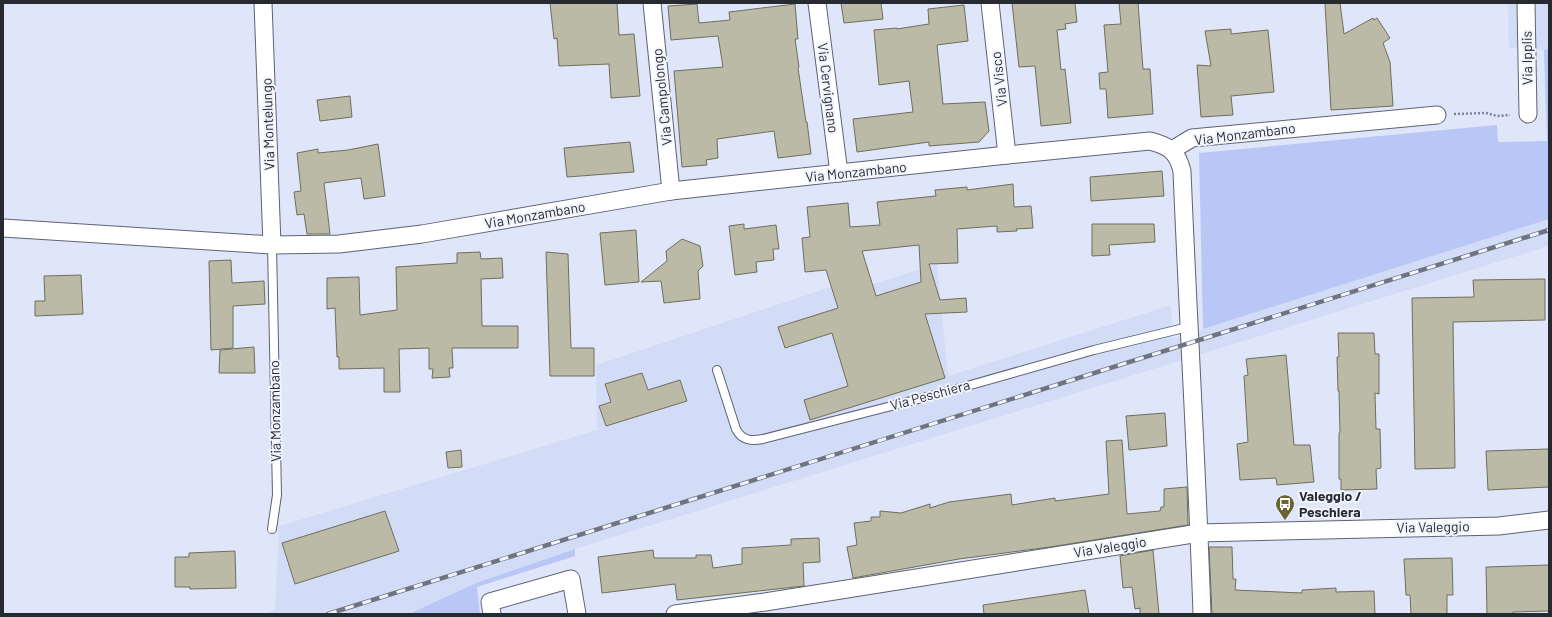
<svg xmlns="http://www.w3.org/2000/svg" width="1552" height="617" font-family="Barlow,sans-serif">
  <rect width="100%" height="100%" fill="#e0e6fa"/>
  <!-- built -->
  <g fill="#d3dcf7">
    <path d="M1508 3H1549V49L1544 50 1509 48Z"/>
    <path d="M1549 219V246L575 549 476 583 409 614H265L275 610 279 526 597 430 596 365 869 274 873 284 937 264 948 376 1171 305 1172 339Z"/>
  </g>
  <!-- green -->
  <g fill="#b8c7f5">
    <path d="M1549 49V219L1203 329 1199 153 1497 125 1498 142 1547 141 1544 50Z"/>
    <path d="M575 549V556L477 587 480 614H409L476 583Z"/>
  </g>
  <!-- building -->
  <g fill="#babaa6" stroke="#6f6e5c" fill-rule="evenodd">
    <path d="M550 3H617L619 35 634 34 640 96 611 98 609 64 559 66 557 38 554 39Z"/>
    <path d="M841 3H881L883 19 844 23Z"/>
    <path d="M1012 3H1075L1077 22 1065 24 1066 29 1057 30 1061 70 1065 69 1071 123 1041 126 1035 66 1019 67Z"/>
    <path d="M1119 3H1138L1143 69H1150L1153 114 1108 118 1106 89H1100L1099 73 1108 72 1104 25 1121 24Z"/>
    <path d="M1325 3H1340L1344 34 1373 18 1374 20 1377 18 1390 38 1383 43 1390 62 1393 106 1331 110Z"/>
    <path d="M697 4 699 23 730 20 729 12 795 4 798 39H795L799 67 798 68 806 122H807L811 154 778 158 774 131 717 139 718 158 706 160 707 165 682 167 674 71 723 67 718 36 671 40 668 6Z"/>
    <path d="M964 5 968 41 937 45 943 104 985 102 989 131 979 142 929 146V142L857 152 853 119 913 112 909 81 879 85 874 30 897 28V29L929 24 928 9Z"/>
    <path d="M1231 29V34L1268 30 1274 92 1231 96 1233 115 1201 117 1197 65 1211 66 1205 31Z"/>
    <path d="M350 96 352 117 320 121 317 100Z"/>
    <path d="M630 142 634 172 567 177 564 148Z"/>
    <path d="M378 144 385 196 364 199 361 178 324 183 330 234H307L304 214 297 215 294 192 301 191 297 153 318 149V153L348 150Z"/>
    <path d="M1162 171 1164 196 1091 201 1090 177Z"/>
    <path d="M1013 184 1014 207 1031 206 1033 228 1016 229 1017 231 997 232V226L957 229 958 263 929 264 940 300 966 298 967 312 925 314 945 378 810 420 804 400 848 386 832 333 785 348 778 327 838 308 826 270 805 272 802 238 810 237 807 207 848 203 850 227 880 225 877 202 936 196 935 190 967 187V190ZM919 245 921 282 876 296 862 251Z"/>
    <path d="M744 224V229L776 225 779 249H773L774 260 756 262 757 272 735 275 729 226Z"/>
    <path d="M1092 224H1154L1155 242 1109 245 1110 255 1092 256Z"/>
    <path d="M636 230 639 282 605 285 600 233Z"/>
    <path d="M682 239 700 246 703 266 698 271 700 299 664 303 661 281 641 282 667 261 666 251Z"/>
    <path d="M480 252 481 259 502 258 503 278 481 279 482 326H518V348H452L453 368H449L450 377 432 378 433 369H429V348L399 349 400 392H384V368L339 369V357H337L335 308 327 309V278L359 277 360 315 397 310 396 267 457 263V253Z"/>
    <path d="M546 252 568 254 571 348H594V376H550Z"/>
    <path d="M231 260 232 283 264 281 265 304 233 306V348L211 350 209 261Z"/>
    <path d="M81 275 83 314 35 316V301H45L44 276Z"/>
    <path d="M1545 279V320L1453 322 1455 468 1415 469 1412 298 1474 297 1473 280Z"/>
    <path d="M1338 333H1374L1375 354H1379V394L1375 393 1376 429H1380L1381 468 1376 469 1377 489 1341 490V479H1339V433L1340 432 1339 391H1338L1337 357H1339Z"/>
    <path d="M254 347 255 373H219L220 350Z"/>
    <path d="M1286 355 1294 445H1310L1314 482 1277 485 1276 478 1240 480 1237 444 1248 442 1244 376 1248 375 1246 359Z"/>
    <path d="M642 373 648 390 680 380 687 401 606 426 599 406 611 402 605 384Z"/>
    <path d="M1165 413 1167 446 1129 450 1126 416Z"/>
    <path d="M1122 440 1127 514 1160 511 1161 507H1164V489L1187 487 1188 525 1050 547 959 559 853 578 847 547 857 545 854 523 871 521V517H880V511L901 513 930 504V508L949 502 1011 494 1012 505 1055 498V501L1109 494 1106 441Z"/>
    <path d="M1549 449V487L1488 490 1486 451Z"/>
    <path d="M461 450 462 467 448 468 446 452Z"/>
    <path d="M385 511 399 551 295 584 282 543Z"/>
    <path d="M819 538 820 562 803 563 804 586 677 600 675 584 602 593 598 557 653 550 654 558H696V555H711L713 568 742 564V548L791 545V539Z"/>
    <path d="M1209 547H1232L1233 579H1236L1235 590 1302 593V590L1336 588V592L1374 591 1375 614H1212Z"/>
    <path d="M1153 550 1159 614H1140V608L1135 609 1132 587 1123 588 1120 556Z"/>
    <path d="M235 551 236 588 190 589V587H175V557H189V553Z"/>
    <path d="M1452 558 1453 595H1447V614H1411L1410 595H1406L1404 559Z"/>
    <path d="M1549 565V611L1513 612V614H1487L1486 567Z"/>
    <path d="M1085 590 1089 614H984L983 605Z"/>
  </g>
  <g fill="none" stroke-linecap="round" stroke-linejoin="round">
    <defs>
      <g id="service">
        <path d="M272 245 277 495 272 529"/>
        <path d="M717 370 736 429C742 441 752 441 763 439L946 392 1094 350 1188 327"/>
      </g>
      <g id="minor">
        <path d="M263 3 272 245"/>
        <path d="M652 3 671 191"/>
        <path d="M817 3 839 173"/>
        <path d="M990 3 1007 155"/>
        <path d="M1526 3 1528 114"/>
        <path d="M1172 150 1192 138 1437 115"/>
        <path d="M3 228 272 245 339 244 422 234 671 191 1007 155 1150 141C1169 146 1177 151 1182 171 1188 319 1197 466 1202 614"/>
        <path d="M492 614 490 602 571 579 577 614"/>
        <path d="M675 614 765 602 1199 533 1499 526 1549 520"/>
      </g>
    </defs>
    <!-- service casing -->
    <use href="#service" stroke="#5d6374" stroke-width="10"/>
    <!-- minor casing -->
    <use href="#minor" stroke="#5d6374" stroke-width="19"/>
    <!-- path -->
    <path stroke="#7f8391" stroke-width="2.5" stroke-dasharray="2 2" stroke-linecap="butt" d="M1454 114 1486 113 1497 116 1510 115"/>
    <!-- service -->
    <use href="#service" stroke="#fff" stroke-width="8"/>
    <!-- minor -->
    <use href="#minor" stroke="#fff" stroke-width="17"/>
    <defs>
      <path id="rail" d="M328 614 1549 230"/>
    </defs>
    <!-- rail casing -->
    <use href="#rail" stroke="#707480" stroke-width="4.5"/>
    <!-- rail -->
    <use href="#rail" stroke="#f1f4fc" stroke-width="3" stroke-dasharray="9" stroke-linecap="butt"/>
  </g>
  <!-- icons -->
  <defs>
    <symbol id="bus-pin" viewBox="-11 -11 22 30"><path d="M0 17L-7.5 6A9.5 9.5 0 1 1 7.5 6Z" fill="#696532" stroke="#f1f4fc"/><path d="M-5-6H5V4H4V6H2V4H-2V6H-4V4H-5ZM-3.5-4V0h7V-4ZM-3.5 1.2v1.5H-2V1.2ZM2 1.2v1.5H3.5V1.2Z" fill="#fff"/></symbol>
  </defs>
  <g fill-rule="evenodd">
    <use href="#bus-pin" x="1274" y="493" width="22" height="30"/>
  </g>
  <g text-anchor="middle" stroke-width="4" stroke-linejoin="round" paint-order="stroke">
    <!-- street labels -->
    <g font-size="14" fill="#282a32" stroke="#f1f4fc">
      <text transform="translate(1527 58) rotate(-91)" y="5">Via Ipplis</text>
      <text transform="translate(999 79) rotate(-97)" y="5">Via Visco</text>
      <text transform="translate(828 88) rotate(83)" y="5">Via Cervignano</text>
      <text transform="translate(662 97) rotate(-96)" y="5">Via Campolongo</text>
      <text transform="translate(268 124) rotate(-92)" y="5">Via Montelungo</text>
      <text transform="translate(1245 134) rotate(-7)" y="5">Via Monzambano</text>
      <text transform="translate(856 172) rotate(-6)" y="5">Via Monzambano</text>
      <text transform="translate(535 215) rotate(-10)" y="5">Via Monzambano</text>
      <text transform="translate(930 395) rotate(-15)" y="5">Via Peschiera</text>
      <text transform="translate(275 411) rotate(-91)" y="5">Via Monzambano</text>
      <text transform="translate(1433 527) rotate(-1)" y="5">Via Valeggio</text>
      <text transform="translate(1110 547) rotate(-9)" y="5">Via Valeggio</text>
    </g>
    <!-- poi labels -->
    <g font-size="14" font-weight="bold" fill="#282a32" stroke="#f1f4fc" text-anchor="start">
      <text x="1299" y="501">Valeggio /<tspan x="1299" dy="16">Peschiera</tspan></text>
    </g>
  </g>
  <!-- border -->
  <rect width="1552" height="617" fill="none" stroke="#282a32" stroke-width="8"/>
</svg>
